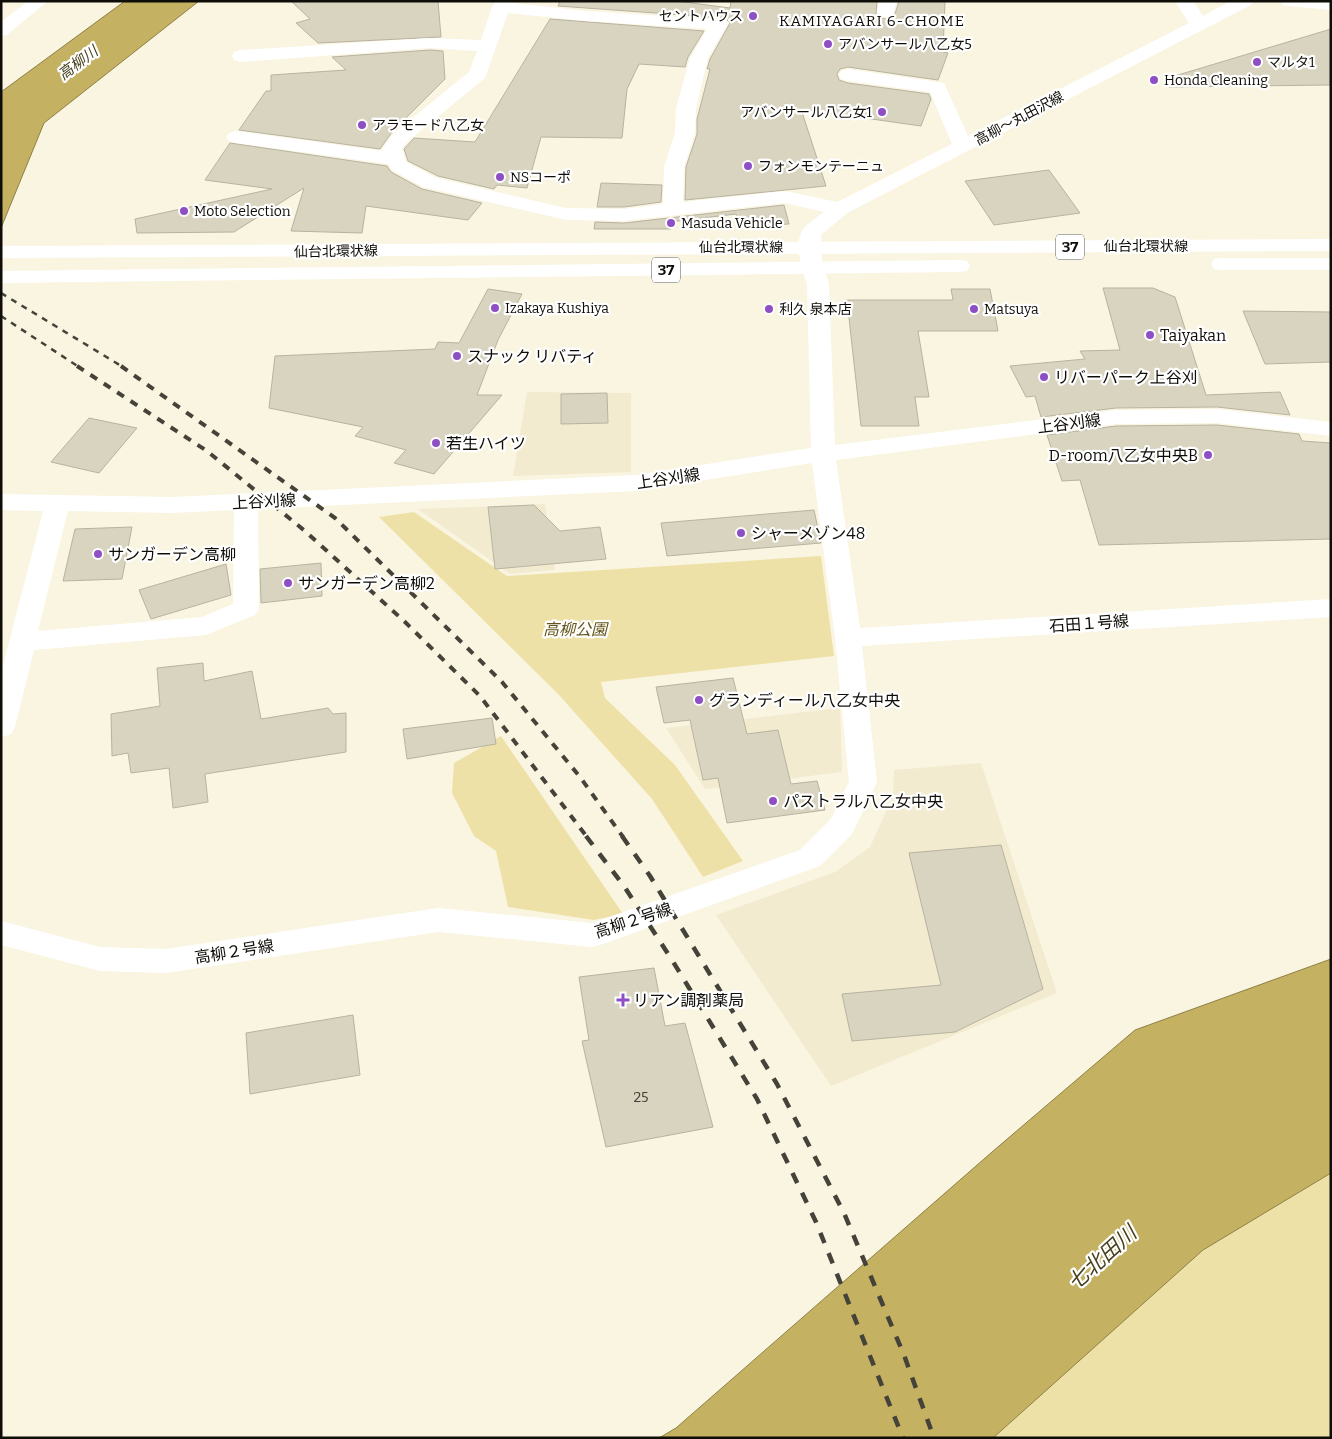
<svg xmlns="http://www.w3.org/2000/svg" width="1332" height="1439" font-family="Bitter,'Noto Sans JP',serif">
  <rect width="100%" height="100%" fill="#faf5e1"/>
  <!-- built -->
  <g fill="#f2ebd0">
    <path d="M527 392 631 393V472L513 476Z"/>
    <path d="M545 504 555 570 510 574 418 509Z"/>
    <path d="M840 708 842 772 705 789 666 728Z"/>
    <path d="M981 763 1057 993 831 1086 716 915 835 872 870 847 893 796 894 770Z"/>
  </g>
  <!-- green -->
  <g fill="#eee1a8">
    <path d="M414 512 507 576 821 556 834 656 601 682 605 698 675 765 743 861 703 877 652 799 559 695 379 517Z"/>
    <path d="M501 736 623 914 594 920 508 907 496 851 474 836 452 793 454 763Z"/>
    <path d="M1331 1173V1438H993L1203 1250Z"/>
  </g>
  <!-- water -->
  <g fill="#c4b161" stroke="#8e8046">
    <path d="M125 1H199L44 123 1 228V92Z"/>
    <path d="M1331 959V1173L1203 1250 993 1438H659L676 1428 992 1152 1135 1030Z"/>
  </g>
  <!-- building -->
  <g fill="#d8d4c0" stroke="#b8b3a0">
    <path d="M291 1H438L441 37 318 43 296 23 310 19Z"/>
    <path d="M560 1H677L730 8 731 1H877L876 13 880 18 886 19 894 17 899 1H945L943 52 948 53 938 80 848 67 840 69 837 74 839 80 848 83 929 94 931 99 921 126 801 109 826 186 685 200 686 167 697 134V119L710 69H707L710 59 730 23 725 18 558 6Z"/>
    <path d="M550 19 704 31 688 57 685 67 639 64 627 89 622 138 541 137 527 188 497 185 494 189 438 176 408 161 404 149 414 138 475 142Z"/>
    <path d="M1331 29V85L1169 87 1168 78Z"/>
    <path d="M430 50 443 51 445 79 392 132 380 149 239 130 266 91H271V75L346 70 332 57Z"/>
    <path d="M230 143 387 166 391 172 422 189 482 203 468 220 366 206 362 233 291 231 304 188 234 232 137 233 135 219 272 189 205 180Z"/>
    <path d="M1049 170 1080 213 994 225 965 181Z"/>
    <path d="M601 183 662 185 661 202 624 207H597Z"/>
    <path d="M784 205 789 224 739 226 736 214 670 222 671 229H594L595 222 624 223Z"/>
    <path d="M1103 288H1153L1175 297 1206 395 1280 392 1290 415 1217 407 1116 408 1041 417 1035 396 1026 397 1010 366 1085 359 1080 351 1120 350Z"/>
    <path d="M488 289 522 294 498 340 477 395H502L434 474 394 463 406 450 355 436 363 427 269 408 275 356 435 349 438 342 459 343Z"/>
    <path d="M951 289H990L998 331H918L929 397H915L919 426H861L847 300H953Z"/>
    <path d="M1243 311 1331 312V362L1265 364Z"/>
    <path d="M607 393 608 423 561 424V394Z"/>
    <path d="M89 418 137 428 99 473 51 462Z"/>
    <path d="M1217 425 1299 434 1302 441 1331 443V539L1099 545 1080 480 1062 481 1047 435 1116 426Z"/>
    <path d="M534 505 560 531 600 527 606 559 495 569 488 507Z"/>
    <path d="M814 510 821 543 667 556 661 523Z"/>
    <path d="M132 527 122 579 63 581 75 529Z"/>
    <path d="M321 563 322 596 261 603 260 569Z"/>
    <path d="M226 564 231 595 151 619 139 590Z"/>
    <path d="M203 663 204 681 252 671 261 719 328 708 333 714 346 713V752L205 774 208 802 173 808 169 768 131 773 128 753 112 756 111 714 160 706 157 668Z"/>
    <path d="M733 678 747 734 778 730 791 784 817 781 825 810 727 823 718 778 703 780 690 720 664 723 656 687Z"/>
    <path d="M492 718 496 744 407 759 403 729Z"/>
    <path d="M1001 845 1043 989 955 1032 852 1041 842 994 941 985 909 853Z"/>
    <path d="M654 968 665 1026 685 1023 713 1127 606 1147 582 1041 589 1040 579 977Z"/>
    <path d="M353 1015 360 1075 250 1094 246 1033Z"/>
  </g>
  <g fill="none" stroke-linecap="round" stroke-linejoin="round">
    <!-- minor -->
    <g fill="#fff" fill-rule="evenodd">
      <path d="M28 1H48L7 35 1 36V22Z"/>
      <path d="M496 1H515L513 3 586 11 725 20 728 24 708 58 696 108 695 133 684 167 683 202 785 191 837 202 952 144 930 92 848 81 841 79 839 75 841 71 848 69 944 83 968 136 1189 23 1175 1H1193L1203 16 1231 1H1254L1251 5 847 213 821 235 822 259 829 284 835 445 1116 410 1217 409 1331 422V436L1217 423 1116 424 836 460 860 628 1331 599V617L862 646 877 782 852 834 820 866 603 944 592 947 438 932 166 973 100 971 1 945V921L100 947 166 949 438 908 592 923 800 850 831 819 849 782 835 638 812 463 636 491 258 509 259 609 255 615 206 635 34 650 15 727 11 734 1 737V673L43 511 1 510V494L173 497 636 475 811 448 807 284C802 270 795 248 801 233 804 225 818 217 824 212L785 203 624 221 566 220 423 187 392 170 388 164 236 143 229 141 226 137 229 133 236 131 383 151 382 149 394 133 469 72 477 51 430 48 241 62 234 60 232 56 234 52 241 50 430 38 481 40 492 7ZM508 13 586 21 707 29 690 58 676 108 675 133 664 167 663 204 624 209 566 208 437 178 406 162 402 149 408 141 485 78ZM234 510 233 604 202 617 38 631 68 511 173 513Z"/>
      <path d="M879 1H897L892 16 886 17 880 16 877 12Z"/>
      <path d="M1280 1H1331V10L1289 6 1283 5Z"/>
    </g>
    <!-- major -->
    <g fill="#fff" fill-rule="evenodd">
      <path d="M1331 239V251L1 258V246Z"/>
      <path d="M1222 258H1331V270H1222L1214 269 1211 264 1214 259Z"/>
      <path d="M959 260 967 261 970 266 967 271 959 272 1 283V271Z"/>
    </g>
    <!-- rail-far2 -->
    <g stroke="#444239" stroke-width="2.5" stroke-dasharray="6 6" stroke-linecap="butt">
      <path d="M1 293 123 367"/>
      <path d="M1 316 79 367"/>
    </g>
    <!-- rail-far1 -->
    <g stroke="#444239" stroke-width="4" stroke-dasharray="8 8" stroke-linecap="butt">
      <path d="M77 366 207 451 305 531 404 621 480 696 587 837"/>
      <path d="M121 366 335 518 502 682 580 777 623 837"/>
    </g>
    <!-- rail -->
    <g stroke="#444239" stroke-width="4.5" stroke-dasharray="11 11" stroke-linecap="butt">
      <path d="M586 836 624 886 672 960 757 1099 816 1222 903 1438"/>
      <path d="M622 836 650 876 777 1084 844 1213 904 1355 934 1438"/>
    </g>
  </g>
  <!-- markers -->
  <g fill="#8e4fc5" stroke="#fff" stroke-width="2">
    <circle cx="753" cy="16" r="5"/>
    <circle cx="828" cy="44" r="5"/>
    <circle cx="1257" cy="62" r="5"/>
    <circle cx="1154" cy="80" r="5"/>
    <circle cx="882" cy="112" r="5"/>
    <circle cx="362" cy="125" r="5"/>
    <circle cx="748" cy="166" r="5"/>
    <circle cx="500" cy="177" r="5"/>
    <circle cx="184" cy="211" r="5"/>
    <circle cx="671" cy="223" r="5"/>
    <circle cx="495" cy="308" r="5"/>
    <circle cx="769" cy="309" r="5"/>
    <circle cx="974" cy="309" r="5"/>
    <circle cx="1150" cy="335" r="5"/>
    <circle cx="457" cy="356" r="5"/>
    <circle cx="1044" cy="377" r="5"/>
    <circle cx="436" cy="443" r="5"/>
    <circle cx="1208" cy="455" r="5"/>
    <circle cx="741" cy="533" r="5"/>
    <circle cx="98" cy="554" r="5"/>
    <circle cx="288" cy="583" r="5"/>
    <circle cx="699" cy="700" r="5"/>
    <circle cx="773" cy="801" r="5"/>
    <path d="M620.5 992.5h5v5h5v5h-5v5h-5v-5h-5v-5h5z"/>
  </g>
  <g text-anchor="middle" stroke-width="4.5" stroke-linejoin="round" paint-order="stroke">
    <!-- far-poi labels -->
    <g font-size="14" fill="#0f0d07" stroke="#fff" text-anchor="start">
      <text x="743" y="21" text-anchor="end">セントハウス</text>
      <text x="838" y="49">アバンサール八乙女5</text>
      <text x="1267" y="67">マルタ1</text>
      <text x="1164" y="85">Honda Cleaning</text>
      <text x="872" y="117" text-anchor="end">アバンサール八乙女1</text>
      <text x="372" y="130">アラモード八乙女</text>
      <text x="758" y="171">フォンモンテーニュ</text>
      <text x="510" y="182">NSコーポ</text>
      <text x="194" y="216">Moto Selection</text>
      <text x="681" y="228">Masuda Vehicle</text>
      <text x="505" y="313">Izakaya Kushiya</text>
      <text x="779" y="314">利久 泉本店</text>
      <text x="984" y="314">Matsuya</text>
    </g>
    <!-- far-street labels -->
    <g font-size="14" fill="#0f0d07" stroke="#fff">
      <text transform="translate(1019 118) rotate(-28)" y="5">高柳～丸田沢線</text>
      <text x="1146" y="251">仙台北環状線</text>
      <text x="741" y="252">仙台北環状線</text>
      <text transform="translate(336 251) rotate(-1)" y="5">仙台北環状線</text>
    </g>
    <!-- number labels -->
    <g font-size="14" fill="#413f35">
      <text x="641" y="1102">25</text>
    </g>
    <!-- far-neighbourhood labels -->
    <g font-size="15" letter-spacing="1" fill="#0f0d07" stroke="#fff">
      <text x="872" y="26">KAMIYAGARI 6-CHOME</text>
    </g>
    <!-- far-water labels -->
    <g font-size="15" font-style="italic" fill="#48401d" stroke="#fff">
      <text transform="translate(78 63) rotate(-37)" y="5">高柳川</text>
    </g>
    <!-- shield labels -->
    <g fill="#fff" stroke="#575651" stroke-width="1">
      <rect x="1056" y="234.5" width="28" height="25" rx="4"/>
      <rect x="652" y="257.5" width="28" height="25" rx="4"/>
    </g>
    <g font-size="15" font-weight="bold" fill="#0f0d07">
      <text x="1070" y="252">37</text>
      <text x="666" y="275">37</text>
    </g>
    <!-- poi labels -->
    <g font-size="16" fill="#0f0d07" stroke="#fff" text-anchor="start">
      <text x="1160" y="341">Taiyakan</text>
      <text x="467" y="362">スナック リバティ</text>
      <text x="1054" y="383">リバーパーク上谷刈</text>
      <text x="446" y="449">若生ハイツ</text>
      <text x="1198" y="461" text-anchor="end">D-room八乙女中央B</text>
      <text x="751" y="539">シャーメゾン48</text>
      <text x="108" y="560">サンガーデン高柳</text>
      <text x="298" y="589">サンガーデン高柳2</text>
      <text x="709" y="706">グランディール八乙女中央</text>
      <text x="783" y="807">パストラル八乙女中央</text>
      <text x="633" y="1006">リアン調剤薬局</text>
    </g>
    <!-- street labels -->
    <g font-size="16" fill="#0f0d07" stroke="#fff">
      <text transform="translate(1069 423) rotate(-7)" y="6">上谷刈線</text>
      <text transform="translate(668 478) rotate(-8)" y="6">上谷刈線</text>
      <text transform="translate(264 501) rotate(-3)" y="6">上谷刈線</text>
      <text transform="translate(1089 623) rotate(-4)" y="6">石田１号線</text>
      <text transform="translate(633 920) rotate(-18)" y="6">高柳２号線</text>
      <text transform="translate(234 951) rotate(-9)" y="6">高柳２号線</text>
    </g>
    <!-- park labels -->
    <g font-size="16" font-style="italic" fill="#635619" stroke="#fff">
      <text x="575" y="635">高柳公園</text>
    </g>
    <!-- near-water labels -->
    <g font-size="21" font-style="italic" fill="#48401d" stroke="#fff">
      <text transform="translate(1102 1258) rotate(-42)" y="7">七北田川</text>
    </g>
  </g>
  <!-- border -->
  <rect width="1332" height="1439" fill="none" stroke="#0f0d07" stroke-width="5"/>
</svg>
